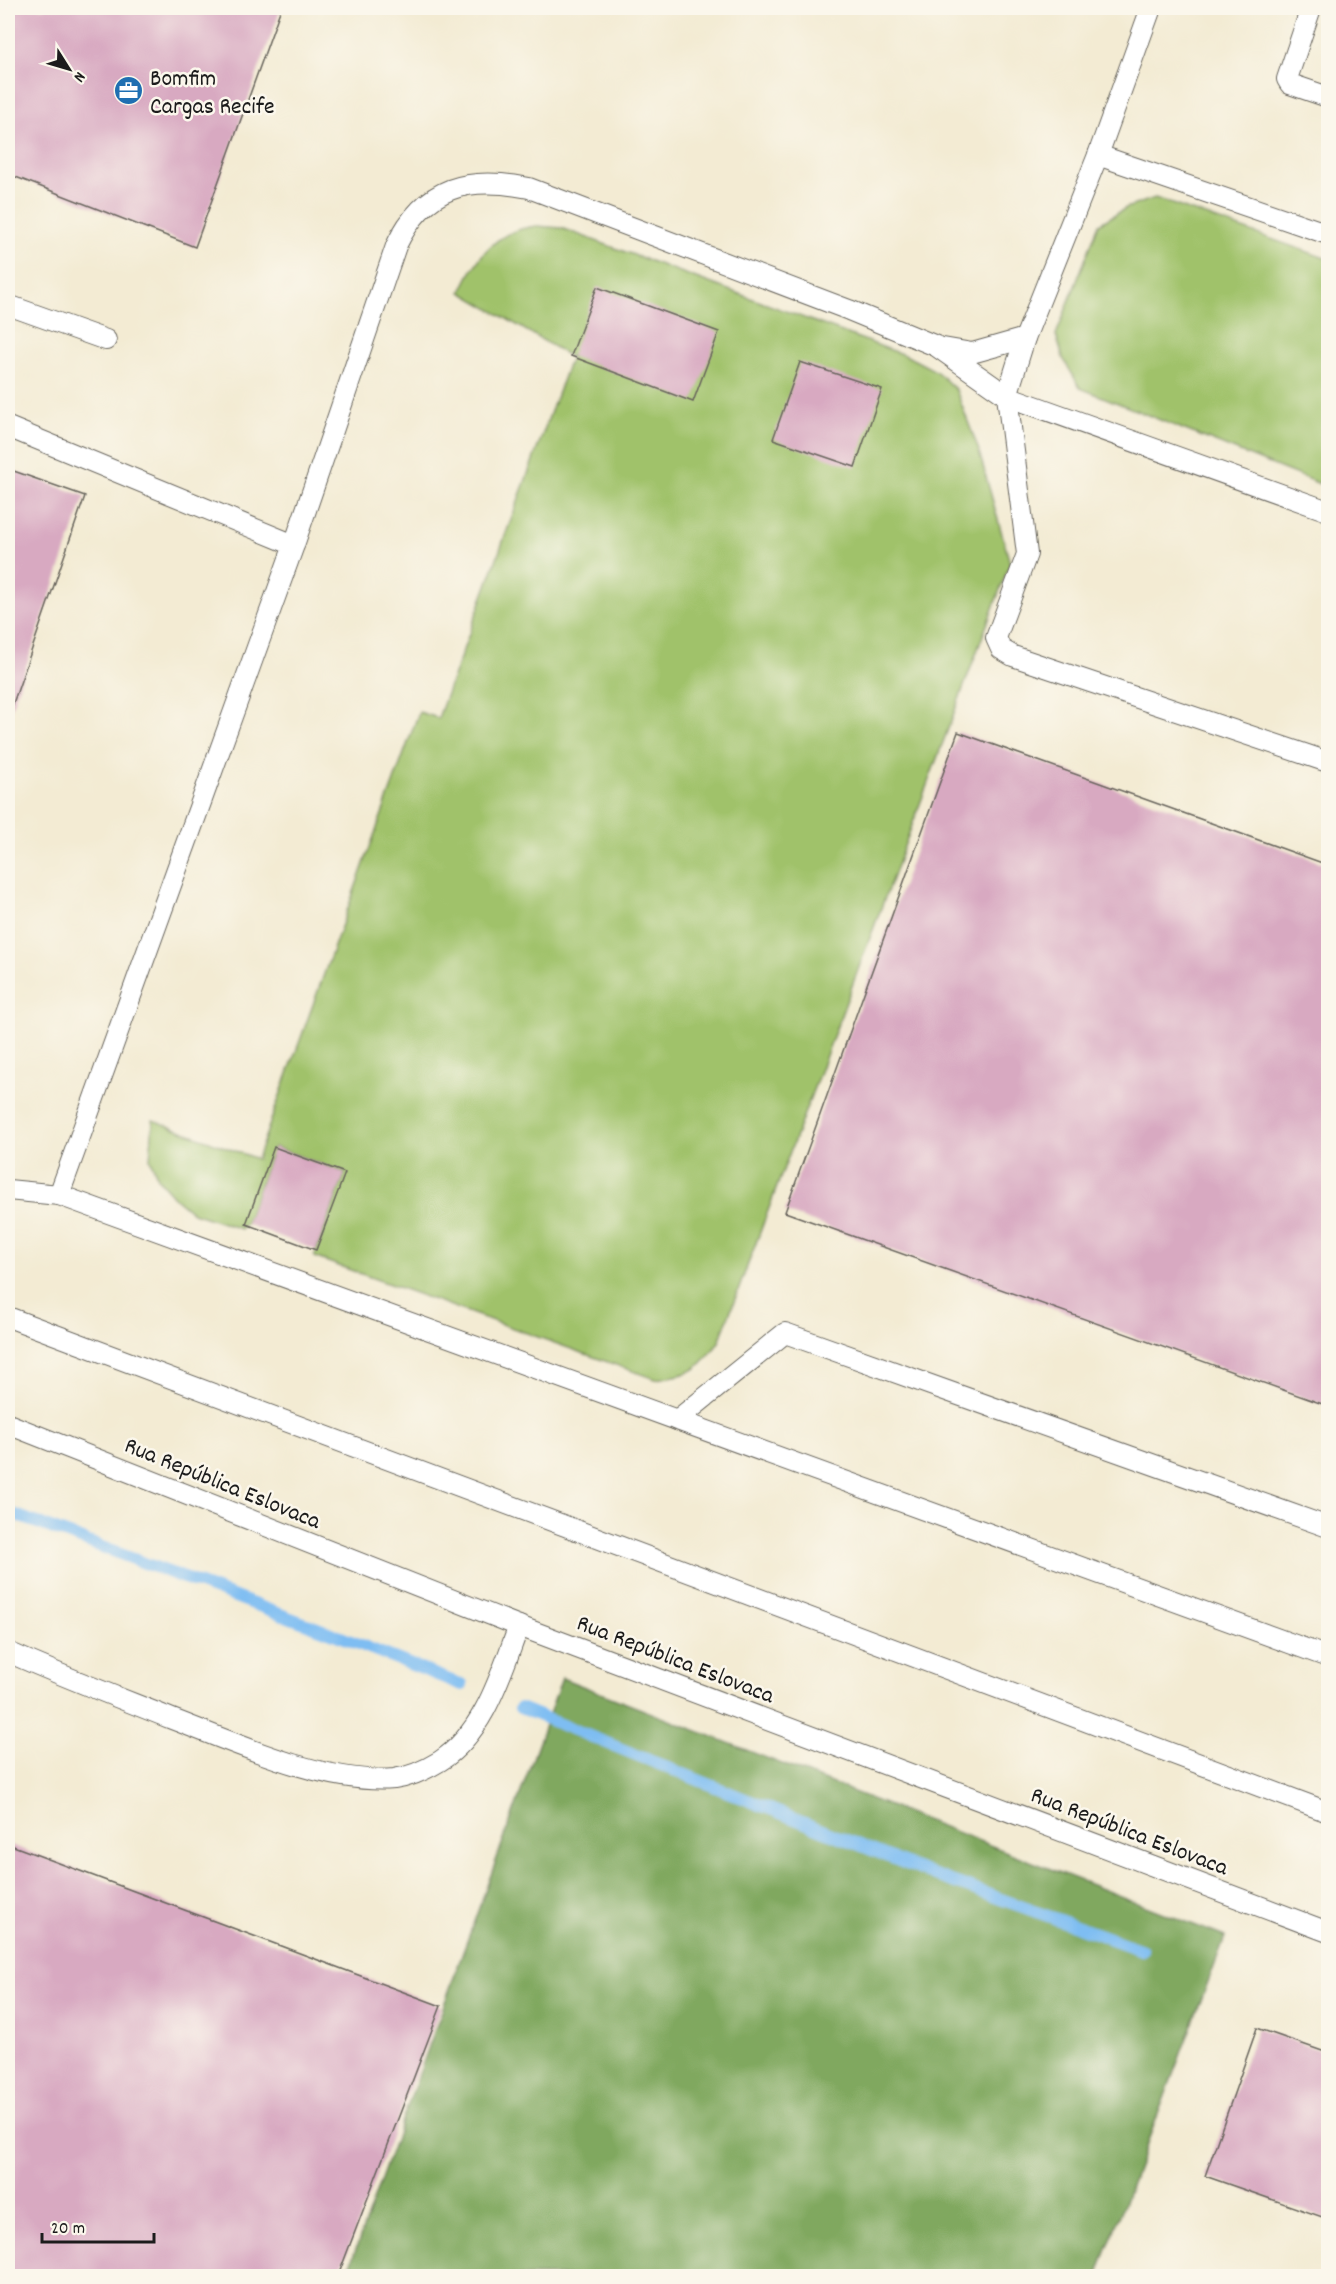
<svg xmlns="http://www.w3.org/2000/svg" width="1336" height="2284" font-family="Dekko,sans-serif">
  <rect width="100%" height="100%" fill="#fbf7ec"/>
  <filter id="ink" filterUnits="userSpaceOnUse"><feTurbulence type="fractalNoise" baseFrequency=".0167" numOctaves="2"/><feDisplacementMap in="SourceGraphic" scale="12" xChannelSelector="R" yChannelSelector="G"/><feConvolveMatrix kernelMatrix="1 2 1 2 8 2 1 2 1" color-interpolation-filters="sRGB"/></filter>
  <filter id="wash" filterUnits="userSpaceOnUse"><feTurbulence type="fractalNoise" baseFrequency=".008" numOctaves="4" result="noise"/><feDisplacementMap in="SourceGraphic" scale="24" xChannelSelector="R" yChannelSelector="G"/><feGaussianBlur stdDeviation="1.35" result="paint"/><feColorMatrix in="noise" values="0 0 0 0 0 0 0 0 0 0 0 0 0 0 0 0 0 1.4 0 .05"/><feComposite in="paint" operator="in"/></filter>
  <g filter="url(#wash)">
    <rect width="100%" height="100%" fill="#f3ebd3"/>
    <!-- green -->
    <g fill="#a0c26b" stroke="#5e6f44" stroke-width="1.5">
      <path d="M1155 198 1328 259V461L1320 484 1080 388 1063 358 1056 335 1099 224 1126 208Z"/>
      <path d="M537 226 561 228 907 356 936 371 956 390 978 448 1010 563 719 1342C697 1373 691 1374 655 1379L314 1257 345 1173 274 1147 246 1224 241 1229 193 1213 175 1198 159 1180 150 1159 153 1120 257 1159 419 712 438 718 571 357 461 292C477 256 496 230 537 226Z"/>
    </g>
    <!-- forest -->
    <path fill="#80a85f" stroke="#4e623e" stroke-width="1.5" d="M562 1678 1225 1937 1097 2276H346Z"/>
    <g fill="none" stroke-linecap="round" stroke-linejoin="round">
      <!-- stream -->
      <g stroke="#7ebdf2" stroke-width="12">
        <path d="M8 1512 331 1633 462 1685"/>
        <path d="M520 1708 931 1874 1142 1950"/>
      </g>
    </g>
    <g id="blocks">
      <!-- building -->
      <g fill="#d8a9c1">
        <path d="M8 8H281L195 247 8 174Z"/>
        <path d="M597 287 719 332 693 402 571 356Z"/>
        <path d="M800 362 882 389 855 467 773 439Z"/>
        <path d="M8 469 85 496 8 718Z"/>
        <path d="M958 732 1328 865V1406L785 1212Z"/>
        <path d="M274 1147 345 1173 316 1250 246 1224Z"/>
        <path d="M8 1844 441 2006 338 2276H8Z"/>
        <path d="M1257 2028 1328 2053V2219L1205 2176Z"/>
      </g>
    </g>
  </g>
  <g filter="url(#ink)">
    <use href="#blocks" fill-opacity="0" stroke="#67645c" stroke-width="1.5"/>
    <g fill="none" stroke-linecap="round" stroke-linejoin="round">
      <defs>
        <g id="lane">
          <path d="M1311 8 1287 79 1290 84 1328 97"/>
          <path d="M1098 155 1328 234"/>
          <path d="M8 305 106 340"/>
          <path d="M943 348 972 353 1025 338"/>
          <path d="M8 427 294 545"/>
          <path d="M1328 511 1007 396 1027 554 996 638 1001 649 1013 656 1328 762"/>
          <path d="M8 1190 59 1195 1328 1657"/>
          <path d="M59 1195 294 545 396 246C425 185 468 176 529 188L849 310 936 346 1007 396 1025 338 1098 155 1151 8"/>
          <path d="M8 1317 1328 1812"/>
          <path d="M677 1420 785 1333 1328 1527"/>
          <path d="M8 1424 519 1626 1328 1932"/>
          <path d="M8 1652C62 1676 117 1697 172 1719 235 1743 326 1785 394 1779 409 1777 427 1769 440 1761 485 1732 501 1673 519 1626"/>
        </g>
      </defs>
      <!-- lane casing -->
      <use href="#lane" stroke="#67645c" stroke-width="22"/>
      <!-- lane -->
      <use href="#lane" stroke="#fff" stroke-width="20"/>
    </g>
  </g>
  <!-- icons -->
  <defs>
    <symbol id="office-disc" viewBox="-11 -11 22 22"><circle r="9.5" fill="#1f6fb2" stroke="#fbf7ec"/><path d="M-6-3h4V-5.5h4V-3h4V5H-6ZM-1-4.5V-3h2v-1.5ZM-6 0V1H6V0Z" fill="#fff"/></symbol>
  </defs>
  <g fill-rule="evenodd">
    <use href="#office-disc" x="112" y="74" width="33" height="33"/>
  </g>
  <g text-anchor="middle" stroke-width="5" stroke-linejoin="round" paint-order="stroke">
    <!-- poi labels -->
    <g font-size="24" fill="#1c1c1c" stroke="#fbf7ec" text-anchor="start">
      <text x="150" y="85">Bomfim<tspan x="150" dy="28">Cargas Recife</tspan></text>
    </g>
    <!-- street labels -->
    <g font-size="24" fill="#1c1c1c" stroke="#fbf7ec">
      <text transform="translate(223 1482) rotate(22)" y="8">Rua República Eslovaca</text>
      <text transform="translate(676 1658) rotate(21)" y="8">Rua República Eslovaca</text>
      <text transform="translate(1130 1830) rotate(21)" y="8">Rua República Eslovaca</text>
    </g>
  </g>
  <!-- margin -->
  <rect width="1336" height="2284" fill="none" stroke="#fbf7ec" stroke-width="30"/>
  <!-- north arrow -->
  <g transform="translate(69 69) rotate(127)" stroke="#fbf7ec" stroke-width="4.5" paint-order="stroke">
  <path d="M0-4.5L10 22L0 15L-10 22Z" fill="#1c1c1c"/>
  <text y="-9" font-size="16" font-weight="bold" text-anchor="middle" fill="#1c1c1c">N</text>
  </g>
  <!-- scale -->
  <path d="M42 2233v9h112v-9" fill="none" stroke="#1c1c1c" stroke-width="3"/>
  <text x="51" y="2233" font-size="18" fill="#1c1c1c" stroke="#fbf7ec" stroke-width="4.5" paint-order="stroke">20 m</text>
</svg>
